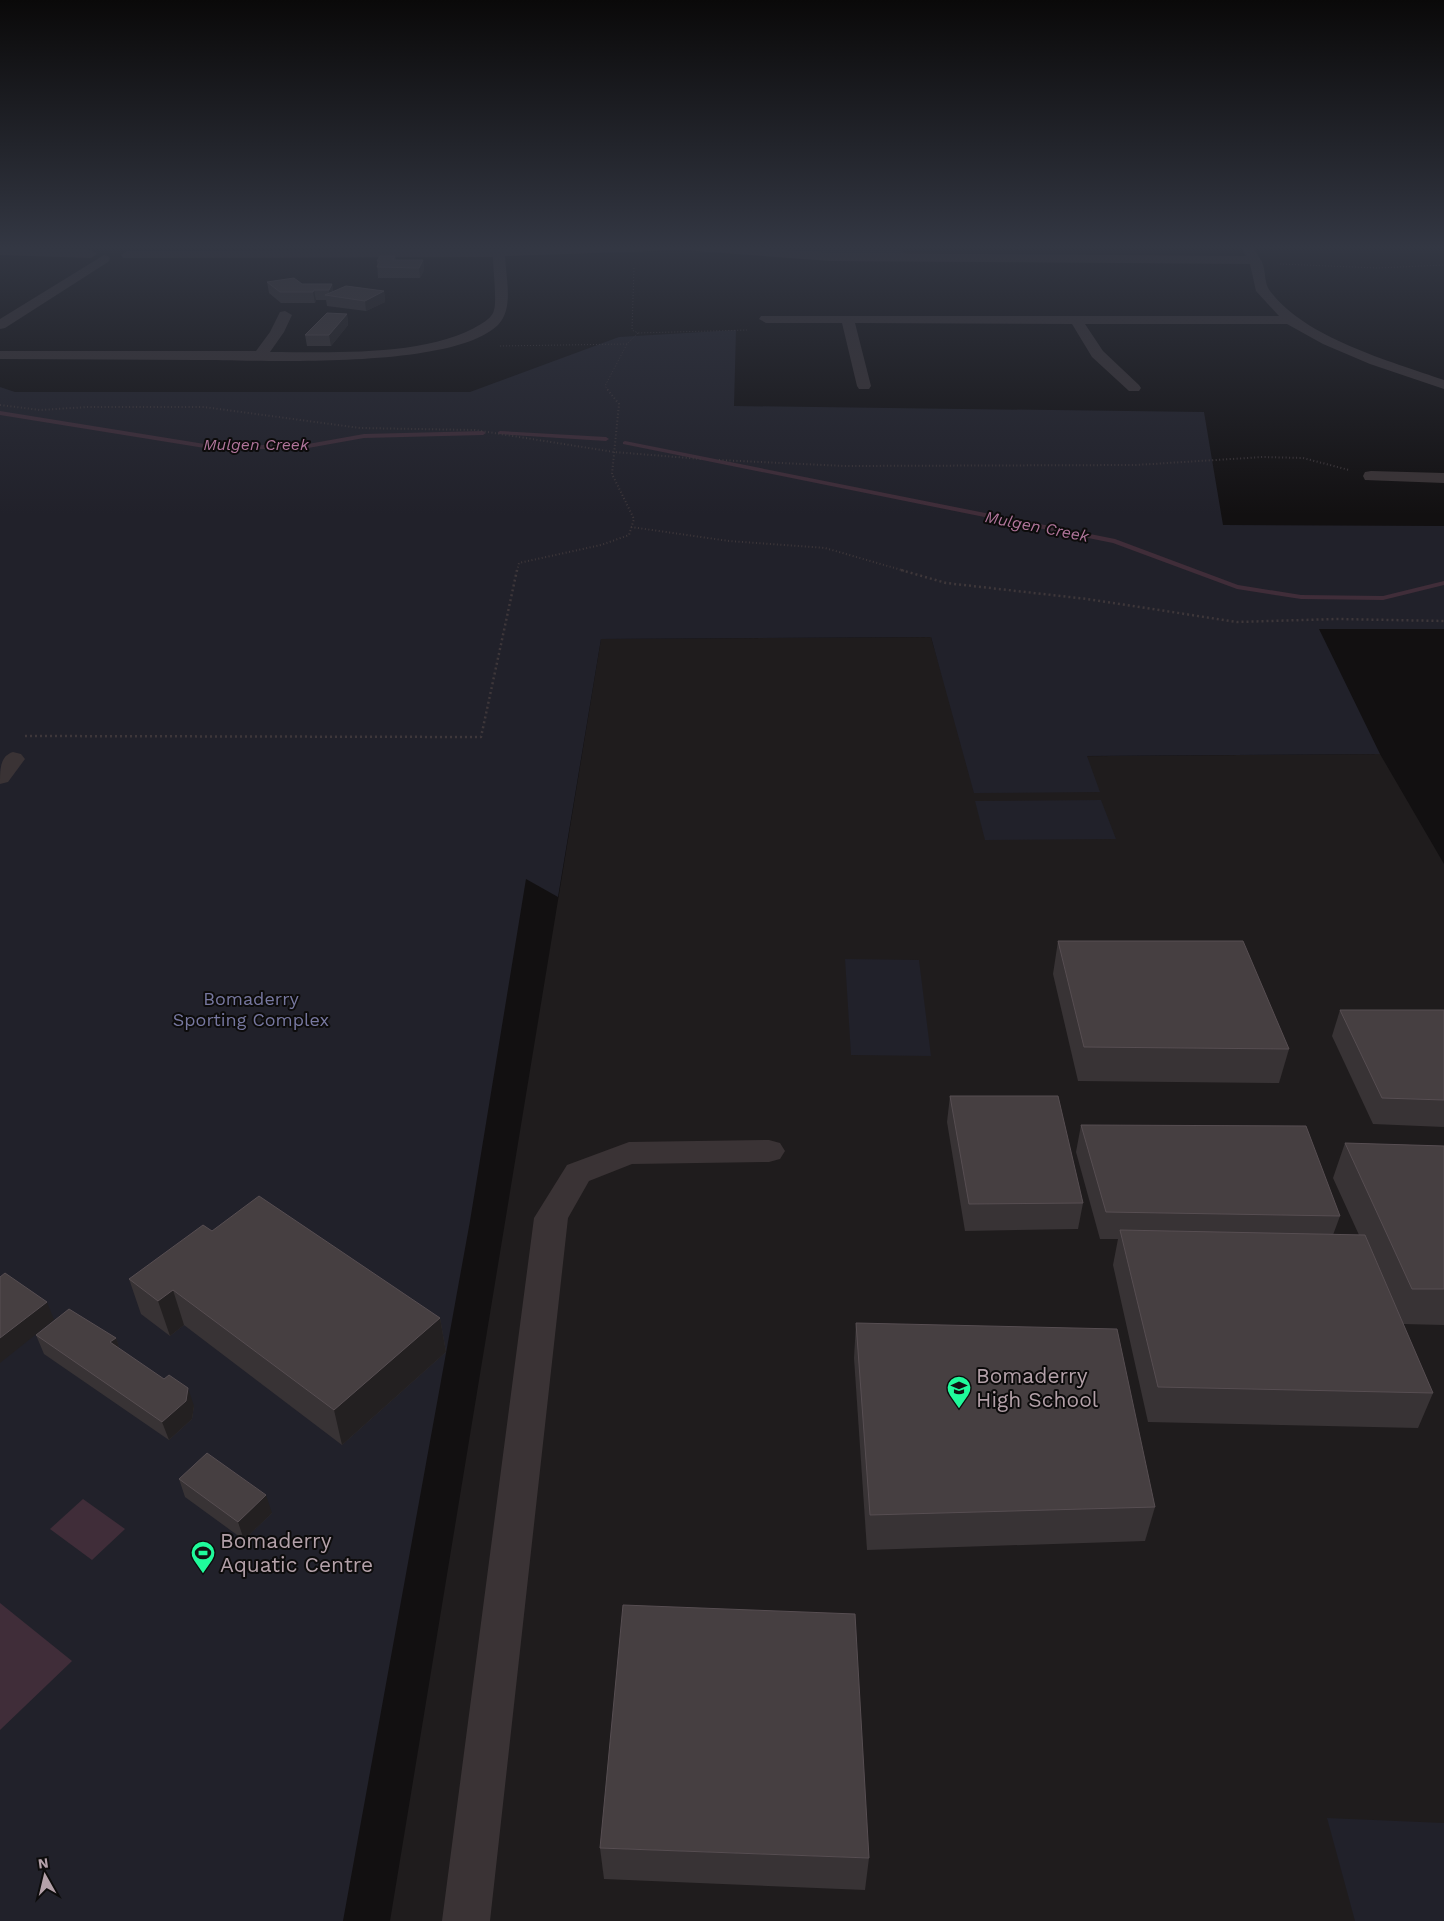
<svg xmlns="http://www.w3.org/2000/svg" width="1444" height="1921" font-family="'Work Sans',sans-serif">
  <rect width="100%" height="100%" fill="#121011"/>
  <!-- built -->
  <path fill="#1f1c1d" d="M931 637 966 757 1380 754 1444 864V1921H390L601 639Z"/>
  <!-- green -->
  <g fill="#21212a">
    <path d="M724 246H897L905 254 897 256 807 255 723 247Z"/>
    <path d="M736 330 734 406 1204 412 1223 525 1444 526V629H1319L1380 754 1087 756 1100 792 974 793 931 637 601 639 558 897 526 879 470 1221 343 1921H0V387L15 392H470L619 337Z"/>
    <path d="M1101 800 1116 839 985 840 975 801Z"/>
    <path d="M845 959 919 960 931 1056 851 1055Z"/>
    <path d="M1327 1818 1444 1823V1921H1355Z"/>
  </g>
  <!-- water -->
  <g fill="#402d39">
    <path d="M83 1499 125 1529 92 1560 50 1529Z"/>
    <path d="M0 1603 72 1661 0 1730Z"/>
  </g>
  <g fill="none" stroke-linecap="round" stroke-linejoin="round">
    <!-- stream -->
    <g fill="#402d39" fill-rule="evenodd">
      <path d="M0 411 217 446 308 444 364 434 483 431 486 433 483 435 364 438 308 448 217 450 0 415Z"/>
      <path d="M500 431 606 437 609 439 606 441 498 434V432Z"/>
      <path d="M625 441 1115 539 1238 585 1301 595 1383 596 1444 581V585L1383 600 1301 599 1237 589 1113 543 623 444V442Z"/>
    </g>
    <!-- path-far2 -->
    <g stroke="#3e373a" stroke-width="1" stroke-dasharray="1 2" stroke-linecap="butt">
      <path d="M1280 264 1378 268 1444 265"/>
      <path d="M634 268 632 330 638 333 747 330"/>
      <path d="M500 346 627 344 638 333"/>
      <path d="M608 390 605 386 627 344"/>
    </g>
    <!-- path-far1 -->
    <g stroke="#3e373a" stroke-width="2" stroke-dasharray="1 2.5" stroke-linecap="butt">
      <path d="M0 405 40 410 88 407H204L360 428 475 430 614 452 701 459"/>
      <path d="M719 460 844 466 1136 465 1263 457 1303 458 1349 470"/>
      <path d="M631 527 729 541 825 548 905 571"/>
      <path d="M517 571 519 563 601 545 629 535 634 519 612 474 619 404 607 389"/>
    </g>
    <!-- path -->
    <g stroke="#3e373a" stroke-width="2.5" stroke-dasharray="2 3" stroke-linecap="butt">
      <path d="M901 570 946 583 1087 599 1237 622 1337 619 1444 621"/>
      <path d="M25 736 481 737 517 570"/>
    </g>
    <!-- minor -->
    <g fill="#3a3335" fill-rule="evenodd">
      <path d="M592 246H729L830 253 1246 256 1240 246H1252C1255 251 1259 257 1262 262 1266 271 1264 284 1270 291 1305 338 1390 361 1444 380V389L1370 364 1323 344 1287 324H1085L1103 351 1139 385 1141 388 1139 391H1129L1092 357 1072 324 855 323 871 386 869 389H859L857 386 842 323H766L759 319 761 316H1279L1256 291 1250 264 830 261 683 250 505 256C506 278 514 309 498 325 451 370 262 360 197 360 131 360 66 359 0 359V351H256L270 332 280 312 285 311 292 315 284 332 270 352C331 352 429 357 481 324 486 321 493 316 494 310 497 301 493 268 493 257L123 258 121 255 127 251 499 249Z"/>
      <path d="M0 247 91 250 97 254 91 258 0 255Z"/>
      <path d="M104 255 108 256 110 259 108 262 5 328 0 329V319Z"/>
      <path d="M1371 471 1444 473V483L1365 480 1363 476 1365 472Z"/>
      <path d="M13 752 21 754 25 759 8 782 0 784C0 769 0 756 13 752Z"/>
      <path d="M769 1140 780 1143 785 1151 780 1159 769 1162 632 1164 589 1181 568 1218 490 1921H442L534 1218 567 1165 629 1142Z"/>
    </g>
  </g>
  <!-- wall -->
  <g fill="#383335">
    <path d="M395 256 396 260H423L424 270 420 278H378L377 261Z"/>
    <path d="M267 282 302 284H332L333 292 384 291 385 302 366 311 327 306 326 300H316L315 303H281L269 293Z"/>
    <path d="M347 314 348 325 331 346H307L305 335Z"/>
    <path d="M1058 941 1289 1049 1279 1083 1078 1081 1053 974Z"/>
    <path d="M1340 1010H1444V1127L1373 1124 1332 1036Z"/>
    <path d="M950 1096 1083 1203 1078 1229 965 1231 947 1122Z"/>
    <path d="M1081 1125 1340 1216 1333 1235H1359L1333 1178 1345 1143 1444 1146V1325L1403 1324 1433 1393 1418 1428 1148 1422 1113 1265 1118 1239H1100L1076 1152Z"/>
    <path d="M212 1231 440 1318 446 1352 342 1445 184 1325 170 1336 141 1314 129 1279Z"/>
    <path d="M856 1323 1155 1507 1145 1541 867 1550 854 1358Z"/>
    <path d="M36 1335 116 1338 119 1348 194 1406 192 1419 169 1440 44 1354Z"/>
    <path d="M179 1479 272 1513 244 1540 185 1497Z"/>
    <path d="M600 1848 869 1858 865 1890 604 1879Z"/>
  </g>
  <!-- shaded-wall -->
  <g fill="#232021">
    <path d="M423 260 424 270 420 278 419 268Z"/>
    <path d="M332 284 333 295 329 296V290Z"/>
    <path d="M314 290 316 300 315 303 313 292Z"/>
    <path d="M384 291 385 302 366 311 365 301Z"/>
    <path d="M347 314 348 325 331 346 329 335Z"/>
    <path d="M173 1290 184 1325 170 1336 158 1301Z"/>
    <path d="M47 1302 54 1320 0 1363V1338Z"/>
    <path d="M440 1318 446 1352 342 1445 334 1410Z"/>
    <path d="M116 1338 122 1356 110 1342Z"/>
    <path d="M188 1388 194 1406 192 1419 169 1440 162 1422Z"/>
    <path d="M266 1495 272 1513 244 1540 238 1522Z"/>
  </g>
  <!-- building -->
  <g fill="#463f41" stroke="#574e52">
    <path d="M380 256H395L393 260H423L419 268 377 267 380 261H377Z"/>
    <path d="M294 278 302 284H332L329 290H314L313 292H280L267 282Z"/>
    <path d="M346 286 384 291 365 301 325 295Z"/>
    <path d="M327 313 347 314 329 335H305Z"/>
    <path d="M1058 941H1243L1289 1049 1084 1047Z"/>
    <path d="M1340 1010H1444V1100L1382 1098Z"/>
    <path d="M950 1096H1058L1083 1203 969 1204Z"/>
    <path d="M1081 1125 1306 1126 1340 1216 1106 1212Z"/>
    <path d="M1345 1143 1444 1146V1289H1412Z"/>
    <path d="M259 1196 440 1318 334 1410 173 1290 158 1301 129 1279 203 1225 212 1231Z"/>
    <path d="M1120 1230 1365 1235 1433 1393 1158 1387Z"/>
    <path d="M5 1273 47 1302 0 1338V1277Z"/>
    <path d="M69 1309 116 1338 110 1342 164 1379 169 1375 188 1388 186 1401 162 1422 36 1335Z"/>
    <path d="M856 1323 1117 1329 1155 1507 870 1515Z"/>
    <path d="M207 1453 266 1495 238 1522 179 1479Z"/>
    <path d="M623 1605 855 1614 869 1858 600 1848Z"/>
  </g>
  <!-- sky -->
  <linearGradient id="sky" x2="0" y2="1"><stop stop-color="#0a0909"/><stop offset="0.48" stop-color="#333743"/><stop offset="1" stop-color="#333743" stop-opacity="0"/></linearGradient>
  <rect width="1444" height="515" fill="url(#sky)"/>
  <!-- icons -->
  <defs>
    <symbol id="school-pin" viewBox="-11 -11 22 30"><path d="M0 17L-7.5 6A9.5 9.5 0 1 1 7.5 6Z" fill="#20fa9b" stroke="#0d0c0c"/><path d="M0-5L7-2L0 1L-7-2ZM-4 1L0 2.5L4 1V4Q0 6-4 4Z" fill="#111"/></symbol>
    <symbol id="stadium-pin" viewBox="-11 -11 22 30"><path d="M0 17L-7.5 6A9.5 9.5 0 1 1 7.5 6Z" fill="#20fa9b" stroke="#0d0c0c"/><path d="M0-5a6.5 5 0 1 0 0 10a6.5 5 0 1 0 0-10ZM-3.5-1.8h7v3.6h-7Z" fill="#111"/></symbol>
  </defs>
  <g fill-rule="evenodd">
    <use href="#school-pin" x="945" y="1374" width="28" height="38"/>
    <use href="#stadium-pin" x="189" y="1539" width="28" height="38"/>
  </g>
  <g text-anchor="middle" stroke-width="4" stroke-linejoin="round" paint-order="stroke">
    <!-- far-water labels -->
    <g font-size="16" font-style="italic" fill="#b1759b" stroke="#0d0c0c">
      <text x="256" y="450">Mulgen Creek</text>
      <text transform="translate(1037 526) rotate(11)" y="6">Mulgen Creek</text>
    </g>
    <!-- park labels -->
    <g font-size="18" fill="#7778a0" stroke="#0d0c0c">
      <text x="251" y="1005">Bomaderry<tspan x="251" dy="21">Sporting Complex</tspan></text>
    </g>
    <!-- near-poi labels -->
    <g font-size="21" fill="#b4a1a9" stroke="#0d0c0c" text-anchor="start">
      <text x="976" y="1383">Bomaderry<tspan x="976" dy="24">High School</tspan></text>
      <text x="220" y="1548">Bomaderry<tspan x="220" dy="24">Aquatic Centre</tspan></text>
    </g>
  </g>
  <!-- north arrow -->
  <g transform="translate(45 1876) rotate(352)" stroke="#0d0c0c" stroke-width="4" paint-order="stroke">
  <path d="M0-4L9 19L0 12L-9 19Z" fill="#b4a1a9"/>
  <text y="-8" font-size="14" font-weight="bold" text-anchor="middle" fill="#b4a1a9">N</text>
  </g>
</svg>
